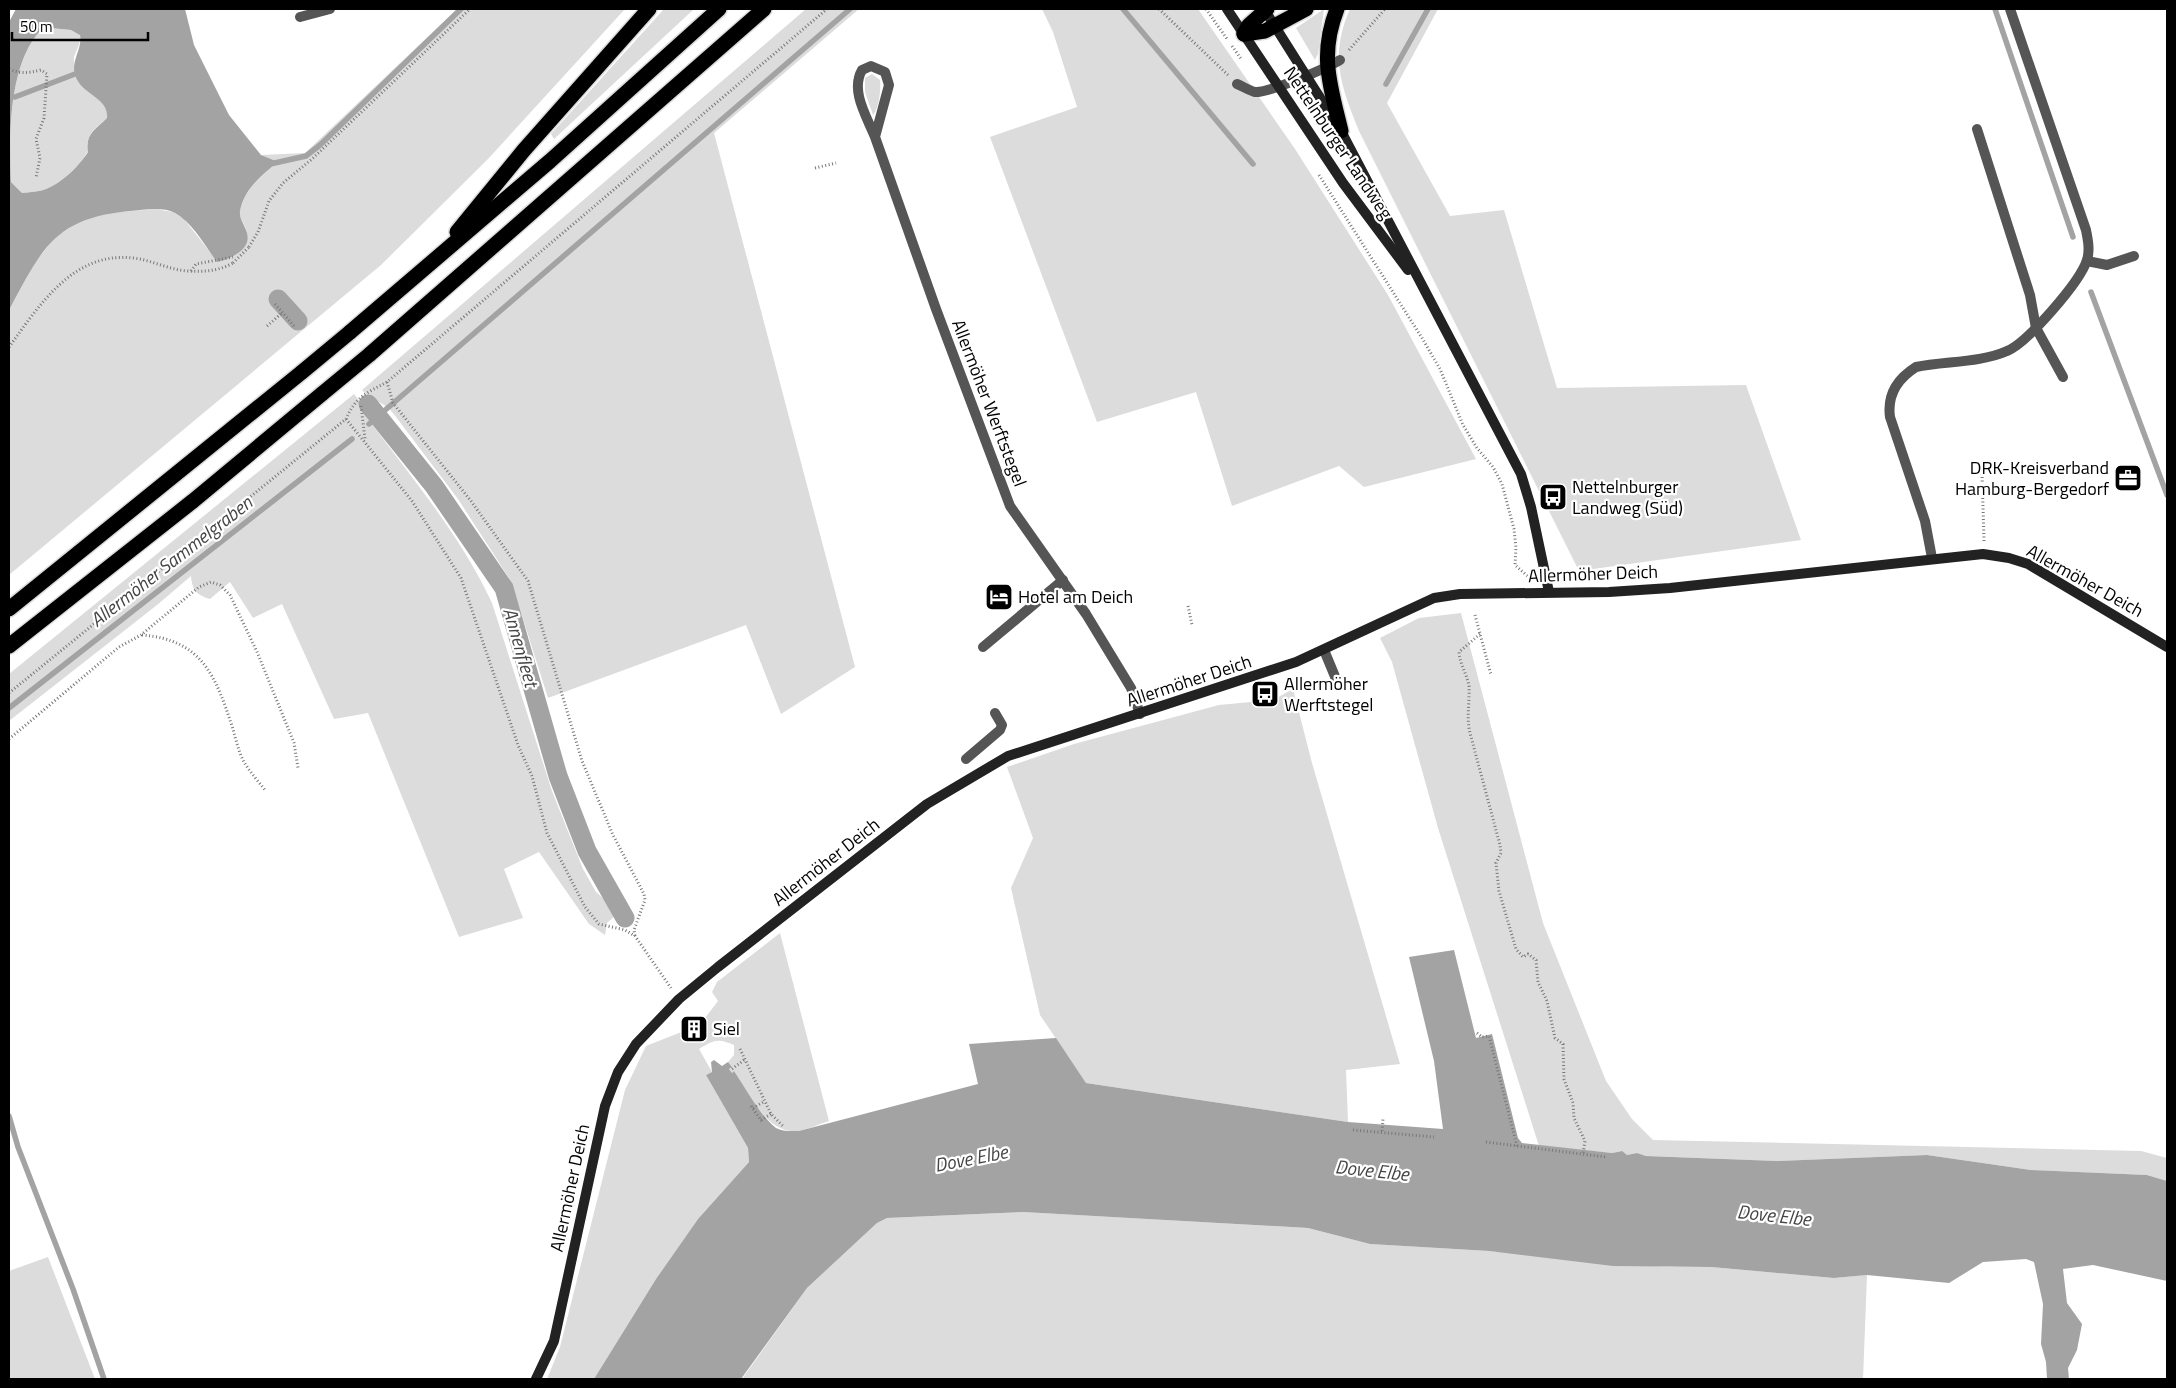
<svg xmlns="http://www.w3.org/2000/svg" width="2176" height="1388" font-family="'Titillium Web',sans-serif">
  <rect width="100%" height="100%" fill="#fff"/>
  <!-- green -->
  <g fill="#dcdcdc">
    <path d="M457 9H625L488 159 381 265 9 575V310L34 264 55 237 80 221 108 213 156 209 173 212 184 219 217 261C231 259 251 250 247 233 246 225 239 219 240 211 244 190 262 175 277 163L261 155 305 153Z"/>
    <path d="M664 9H694L554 139 551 134Z"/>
    <path d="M806 9H859L714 133 855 667 781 714 746 625 548 698 511 581 458 499 393 413C384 402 371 400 362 390Z"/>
    <path d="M1042 9H1198L1295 149 1388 295 1476 459 1364 487 1339 466 1232 506 1196 392 1097 422 990 137 1077 107 1053 32Z"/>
    <path d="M1324 9 1318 54 1315 60 1296 28Z"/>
    <path d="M1350 9H1438L1387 103 1450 216 1504 210 1557 388 1746 385 1801 540 1579 571 1359 131C1341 86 1329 56 1350 9Z"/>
    <path d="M51 28 71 30 80 34C81 44 77 48 74 57 73 62 76 78 79 83 88 97 110 99 107 118 95 129 85 134 88 151 79 166 62 183 46 189 39 192 30 192 22 193L11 182C9 138 8 64 41 30Z"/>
    <path d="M872 74 880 80C881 90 879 108 873 115L865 92V78Z"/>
    <path d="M354 394 362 404 368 419C412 478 461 536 492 603L552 791 583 869 596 892 619 912 607 923 605 935 589 924 539 852 504 869 523 918 459 937 368 713 334 719 282 604 253 618 230 582 210 599C196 595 192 589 191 576L157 605 9 721V674Z"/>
    <path d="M1461 613 1543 923 1606 1081 1632 1119 1653 1140 2141 1151 2167 1158V1181L2147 1175 2031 1170 1927 1155 1777 1161 1646 1156 1637 1153 1627 1155 1621 1151 1612 1153 1539 1146 1438 828 1392 662 1380 638 1419 618Z"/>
    <path d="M1293 689 1312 763 1400 1064 1346 1070 1348 1122 1086 1083 1040 1015 1011 888 1033 838 1007 767 1074 744 1219 705 1273 700Z"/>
    <path d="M780 933 829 1121C819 1124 809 1129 799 1131 767 1135 750 1094 734 1071L732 1073 729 1069 732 1067 728 1062 734 1055V1045C717 1038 714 1040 699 1049L712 1072 706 1075 748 1148 749 1162 698 1219 656 1279 594 1379H547L560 1347 625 1090 646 1046 684 1031 692 1040 707 1032 702 1022 718 1001 712 992 717 982Z"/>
    <path d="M1023 1212 1308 1228 1370 1244 1489 1251 1666 1267H1711L1834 1278 1867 1275 1863 1379H742L807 1288 877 1223 887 1218Z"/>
    <path d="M48 1257 95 1379H9V1271Z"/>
  </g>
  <!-- water -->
  <g fill="#a3a3a3" fill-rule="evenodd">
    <path d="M16 9H185L194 45 229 115 261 155 278 162C262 175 244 189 240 211 239 219 245 225 247 233 252 250 230 259 217 262 205 246 193 223 175 213 162 206 144 210 130 211 54 218 42 249 9 310V22ZM51 28 71 30 80 35C83 52 66 64 79 83 88 96 109 100 107 118 95 130 85 134 88 152 79 166 62 183 46 189 39 192 30 192 22 193L11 182C9 138 8 64 41 30Z"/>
    <path d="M1454 950 1476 1038 1492 1034 1518 1138 1522 1143 1612 1153 1622 1151 1627 1155 1637 1153 1646 1156 1777 1161 1927 1155 2031 1170 2147 1175 2167 1181V1281L2093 1265 2063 1269 2067 1303 2082 1324 2077 1350 2068 1368 2069 1379H2047L2046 1362 2041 1344 2043 1304 2034 1262 2026 1259 1983 1262 1949 1283 1867 1275 1834 1278 1711 1267 1613 1266 1489 1251 1370 1244 1308 1228 1023 1212 887 1218 877 1223 807 1288 741 1379H594L656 1279 698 1219 749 1162 748 1148 706 1075 712 1072 711 1062 714 1060 722 1066 728 1062 732 1067 729 1069 732 1073 734 1071C745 1087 761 1117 776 1128 783 1132 792 1131 799 1131L978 1084 969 1044 1056 1038 1086 1083 1348 1122 1443 1129 1434 1061 1409 957Z"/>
  </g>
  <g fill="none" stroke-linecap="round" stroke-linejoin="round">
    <!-- stream -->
    <g stroke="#a3a3a3" stroke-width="5.5">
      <path d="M1123 9 1253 164"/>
      <path d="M1995 9 2073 237"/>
      <path d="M1386 84 1428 9"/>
      <path d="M15 97 75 74"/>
      <path d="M270 164 306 156 320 145 461 9"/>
      <path d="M2091 292 2167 495"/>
      <path d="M369 424 850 9"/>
      <path d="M9 708 352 439"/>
      <path d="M9 1116 18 1147 73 1289 104 1379"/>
    </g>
    <!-- canal -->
    <g stroke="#a3a3a3" stroke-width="19">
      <path d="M278 299 298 321"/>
      <path d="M368 404 434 486 504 588 558 776 587 851 625 918"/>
    </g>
    <defs>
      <g id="highway">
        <path d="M1337 9C1319 55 1330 85 1341 131"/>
        <path d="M1244 34 1265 31 1306 9"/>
        <path d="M1244 34 1249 25 1267 9"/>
        <path d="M457 232 524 150 649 9"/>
        <path d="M349 333 550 161 719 9"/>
        <path d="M369 355 764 9"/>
        <path d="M9 609 302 372"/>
        <path d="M9 646 193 501 323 393"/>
      </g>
    </defs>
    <!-- highway casing -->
    <use href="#highway" stroke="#dbdbdb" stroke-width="18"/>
    <!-- path -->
    <g stroke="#777" stroke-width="3" stroke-dasharray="1 2.5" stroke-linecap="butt">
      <path d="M1159 9 1229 76"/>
      <path d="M1206 9 1227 39"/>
      <path d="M1232 46 1242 60"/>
      <path d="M1349 50 1385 9"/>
      <path d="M9 69C21 74 28 73 41 70L47 74 44 118 36 139 40 158 36 178"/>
      <path d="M815 168 836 163"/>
      <path d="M1319 175 1422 338 1440 369 1463 425 1477 448 1493 467 1502 484 1514 529 1516 548 1515 565 1532 580"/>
      <path d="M249 247 258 232 269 201 283 183 312 159 470 9"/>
      <path d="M191 271 196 264 233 257"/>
      <path d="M275 304 294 326"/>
      <path d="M267 326 282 313"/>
      <path d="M9 347C39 306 73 251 133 258 152 260 169 270 188 271 204 272 219 271 233 263"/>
      <path d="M387 382 393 403 471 501 528 581 582 761 613 835 644 894 645 900 634 930 635 936"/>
      <path d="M361 406 365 439"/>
      <path d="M346 419 412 501 461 578 518 745 532 776 547 833 585 907 599 924 625 930 635 936 671 988"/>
      <path d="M1984 541 1982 473 1985 472"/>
      <path d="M1188 606 1192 625"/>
      <path d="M1475 615 1491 675"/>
      <path d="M1480 634 1459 652C1460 665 1467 674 1469 686 1470 702 1466 717 1470 733L1500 845 1501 853 1496 863 1499 891 1516 949 1523 957 1528 954 1536 960 1538 982 1547 1001 1555 1038 1563 1044 1564 1079 1573 1103 1574 1118 1585 1141 1583 1154"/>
      <path d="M142 635C204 640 216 678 233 729 236 740 239 753 244 762 250 772 258 781 265 790"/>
      <path d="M9 693 346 419C356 396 367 393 387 382L827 9"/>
      <path d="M9 739 119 647 141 635 199 587 211 582 220 585 230 595 258 654 294 743 298 768"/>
      <path d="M1477 1033 1482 1037 1489 1036 1517 1146"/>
      <path d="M740 1049 771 1114 783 1126"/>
      <path d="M732 1069 744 1060"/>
      <path d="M751 1106 763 1123"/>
      <path d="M753 1108 765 1101"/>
      <path d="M761 1120 771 1114"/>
      <path d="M1353 1130 1434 1137"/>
      <path d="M1382 1131 1383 1119"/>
      <path d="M1486 1142 1606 1157"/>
    </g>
    <!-- lane -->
    <g stroke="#555" stroke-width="10">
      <path d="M1237 84C1242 86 1250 91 1255 92 1269 93 1327 68 1340 60"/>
      <path d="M1977 129 2030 295 2036 328 2063 377"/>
      <path d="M2087 261 2107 265 2134 256"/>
      <path d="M1932 558 1925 521 1890 417C1887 395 1897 379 1916 367 1945 361 1980 363 2007 351 2027 343 2080 282 2087 260 2090 250 2088 240 2086 230L2010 9"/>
      <path d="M983 647 1063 580"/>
      <path d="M1324 650 1336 679"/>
      <path d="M966 759 1000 730 1002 725 995 713"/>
    </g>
    <!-- street -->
    <g stroke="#555" stroke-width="10">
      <path d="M300 17 330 9"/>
      <path d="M875 137C867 117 850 91 862 70L871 66 885 72 889 85 875 137 936 309 1010 506 1086 614 1131 688 1140 714"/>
    </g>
    <!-- secondary -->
    <g stroke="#222" stroke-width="10">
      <path d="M1227 9 1343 183 1408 270"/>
      <path d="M1264 9 1341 131 1521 474 1531 507 1549 592"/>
      <path d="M536 1379 554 1341 605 1106 618 1072 636 1044 679 999 718 967 927 804 1008 756 1296 662 1434 598 1460 594 1609 592 1670 588 1983 554 2009 558 2028 564 2167 647"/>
    </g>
    <!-- highway -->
    <use href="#highway" stroke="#000" stroke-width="15"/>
    <defs>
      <g id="highway-bridge">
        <path d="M302 372 349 333"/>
        <path d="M323 393 369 355"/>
      </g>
    </defs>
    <!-- highway-bridge casing -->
    <use href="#highway-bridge" stroke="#dbdbdb" stroke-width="18" stroke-linecap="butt"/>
    <!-- path-bridge -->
    <path stroke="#777" stroke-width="3" stroke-dasharray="1 2.5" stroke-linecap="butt" d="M233 263 249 247"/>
    <!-- highway-bridge -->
    <use href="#highway-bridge" stroke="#000" stroke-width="15"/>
  </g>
  <!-- icons -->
  <defs>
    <symbol id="office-square" viewBox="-11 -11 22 22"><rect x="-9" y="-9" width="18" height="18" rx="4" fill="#000" stroke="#fff"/><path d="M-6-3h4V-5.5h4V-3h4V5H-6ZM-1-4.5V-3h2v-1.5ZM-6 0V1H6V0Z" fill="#fff"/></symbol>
    <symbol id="bus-square" viewBox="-11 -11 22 22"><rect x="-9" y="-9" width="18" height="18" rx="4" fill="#000" stroke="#fff"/><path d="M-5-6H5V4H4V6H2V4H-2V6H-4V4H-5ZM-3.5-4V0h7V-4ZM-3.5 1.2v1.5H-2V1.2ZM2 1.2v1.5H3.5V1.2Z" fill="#fff"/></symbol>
    <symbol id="hotel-square" viewBox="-11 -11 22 22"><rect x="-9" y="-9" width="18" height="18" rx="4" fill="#000" stroke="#fff"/><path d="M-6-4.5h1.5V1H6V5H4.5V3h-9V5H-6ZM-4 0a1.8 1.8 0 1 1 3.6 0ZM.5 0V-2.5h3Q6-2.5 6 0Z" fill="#fff"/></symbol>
    <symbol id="building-square" viewBox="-11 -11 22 22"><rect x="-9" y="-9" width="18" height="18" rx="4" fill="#000" stroke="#fff"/><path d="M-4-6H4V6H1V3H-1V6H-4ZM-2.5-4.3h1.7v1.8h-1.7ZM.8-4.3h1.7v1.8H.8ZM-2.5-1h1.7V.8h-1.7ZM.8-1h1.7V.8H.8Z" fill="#fff"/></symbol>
  </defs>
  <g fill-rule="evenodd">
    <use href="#office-square" x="2112" y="462" width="32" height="32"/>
    <use href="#bus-square" x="1537" y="481" width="32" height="32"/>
    <use href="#hotel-square" x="983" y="581" width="32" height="32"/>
    <use href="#bus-square" x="1249" y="678" width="32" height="32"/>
    <use href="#building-square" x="678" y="1013" width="32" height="32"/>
  </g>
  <g text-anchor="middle" stroke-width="4.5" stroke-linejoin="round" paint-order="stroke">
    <!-- street labels -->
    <g font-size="18" fill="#000" stroke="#fff">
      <text transform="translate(1338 143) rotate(56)" y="6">Nettelnburger Landweg</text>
      <text transform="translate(989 403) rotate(69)" y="6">Allermöher Werftstegel</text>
      <text transform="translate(1593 574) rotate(-2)" y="6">Allermöher Deich</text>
      <text transform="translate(2085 581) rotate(29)" y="6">Allermöher Deich</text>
      <text transform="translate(1189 681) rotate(-18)" y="6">Allermöher Deich</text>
      <text transform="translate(826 862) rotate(-38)" y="6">Allermöher Deich</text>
      <text transform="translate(570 1188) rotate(-78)" y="6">Allermöher Deich</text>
    </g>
    <!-- poi labels -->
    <g font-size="18" fill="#000" stroke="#fff" text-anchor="start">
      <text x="2109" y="474" text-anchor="end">DRK-Kreisverband<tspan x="2109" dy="21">Hamburg-Bergedorf</tspan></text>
      <text x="1572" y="493">Nettelnburger<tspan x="1572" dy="21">Landweg (Süd)</tspan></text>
      <text x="1018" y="603">Hotel am Deich</text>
      <text x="1284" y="690">Allermöher<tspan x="1284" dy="21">Werftstegel</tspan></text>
      <text x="713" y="1035">Siel</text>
    </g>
    <!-- water labels -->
    <g font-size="19" font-style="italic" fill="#444" stroke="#fff">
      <text transform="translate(171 561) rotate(-38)" y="7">Allermöher Sammelgraben</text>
      <text transform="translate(521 647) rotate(74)" y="7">Annenfleet</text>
      <text transform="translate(971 1158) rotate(-11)" y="7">Dove Elbe</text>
      <text transform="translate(1372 1170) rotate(6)" y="7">Dove Elbe</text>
      <text transform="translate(1774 1215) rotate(6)" y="7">Dove Elbe</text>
    </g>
  </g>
  <!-- border -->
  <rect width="2176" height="1388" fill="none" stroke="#000000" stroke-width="20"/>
  <!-- scale -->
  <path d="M12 32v8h136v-8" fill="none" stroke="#000000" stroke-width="2.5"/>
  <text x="20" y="32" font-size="15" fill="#000000" stroke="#ffffff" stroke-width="4" paint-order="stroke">50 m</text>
</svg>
